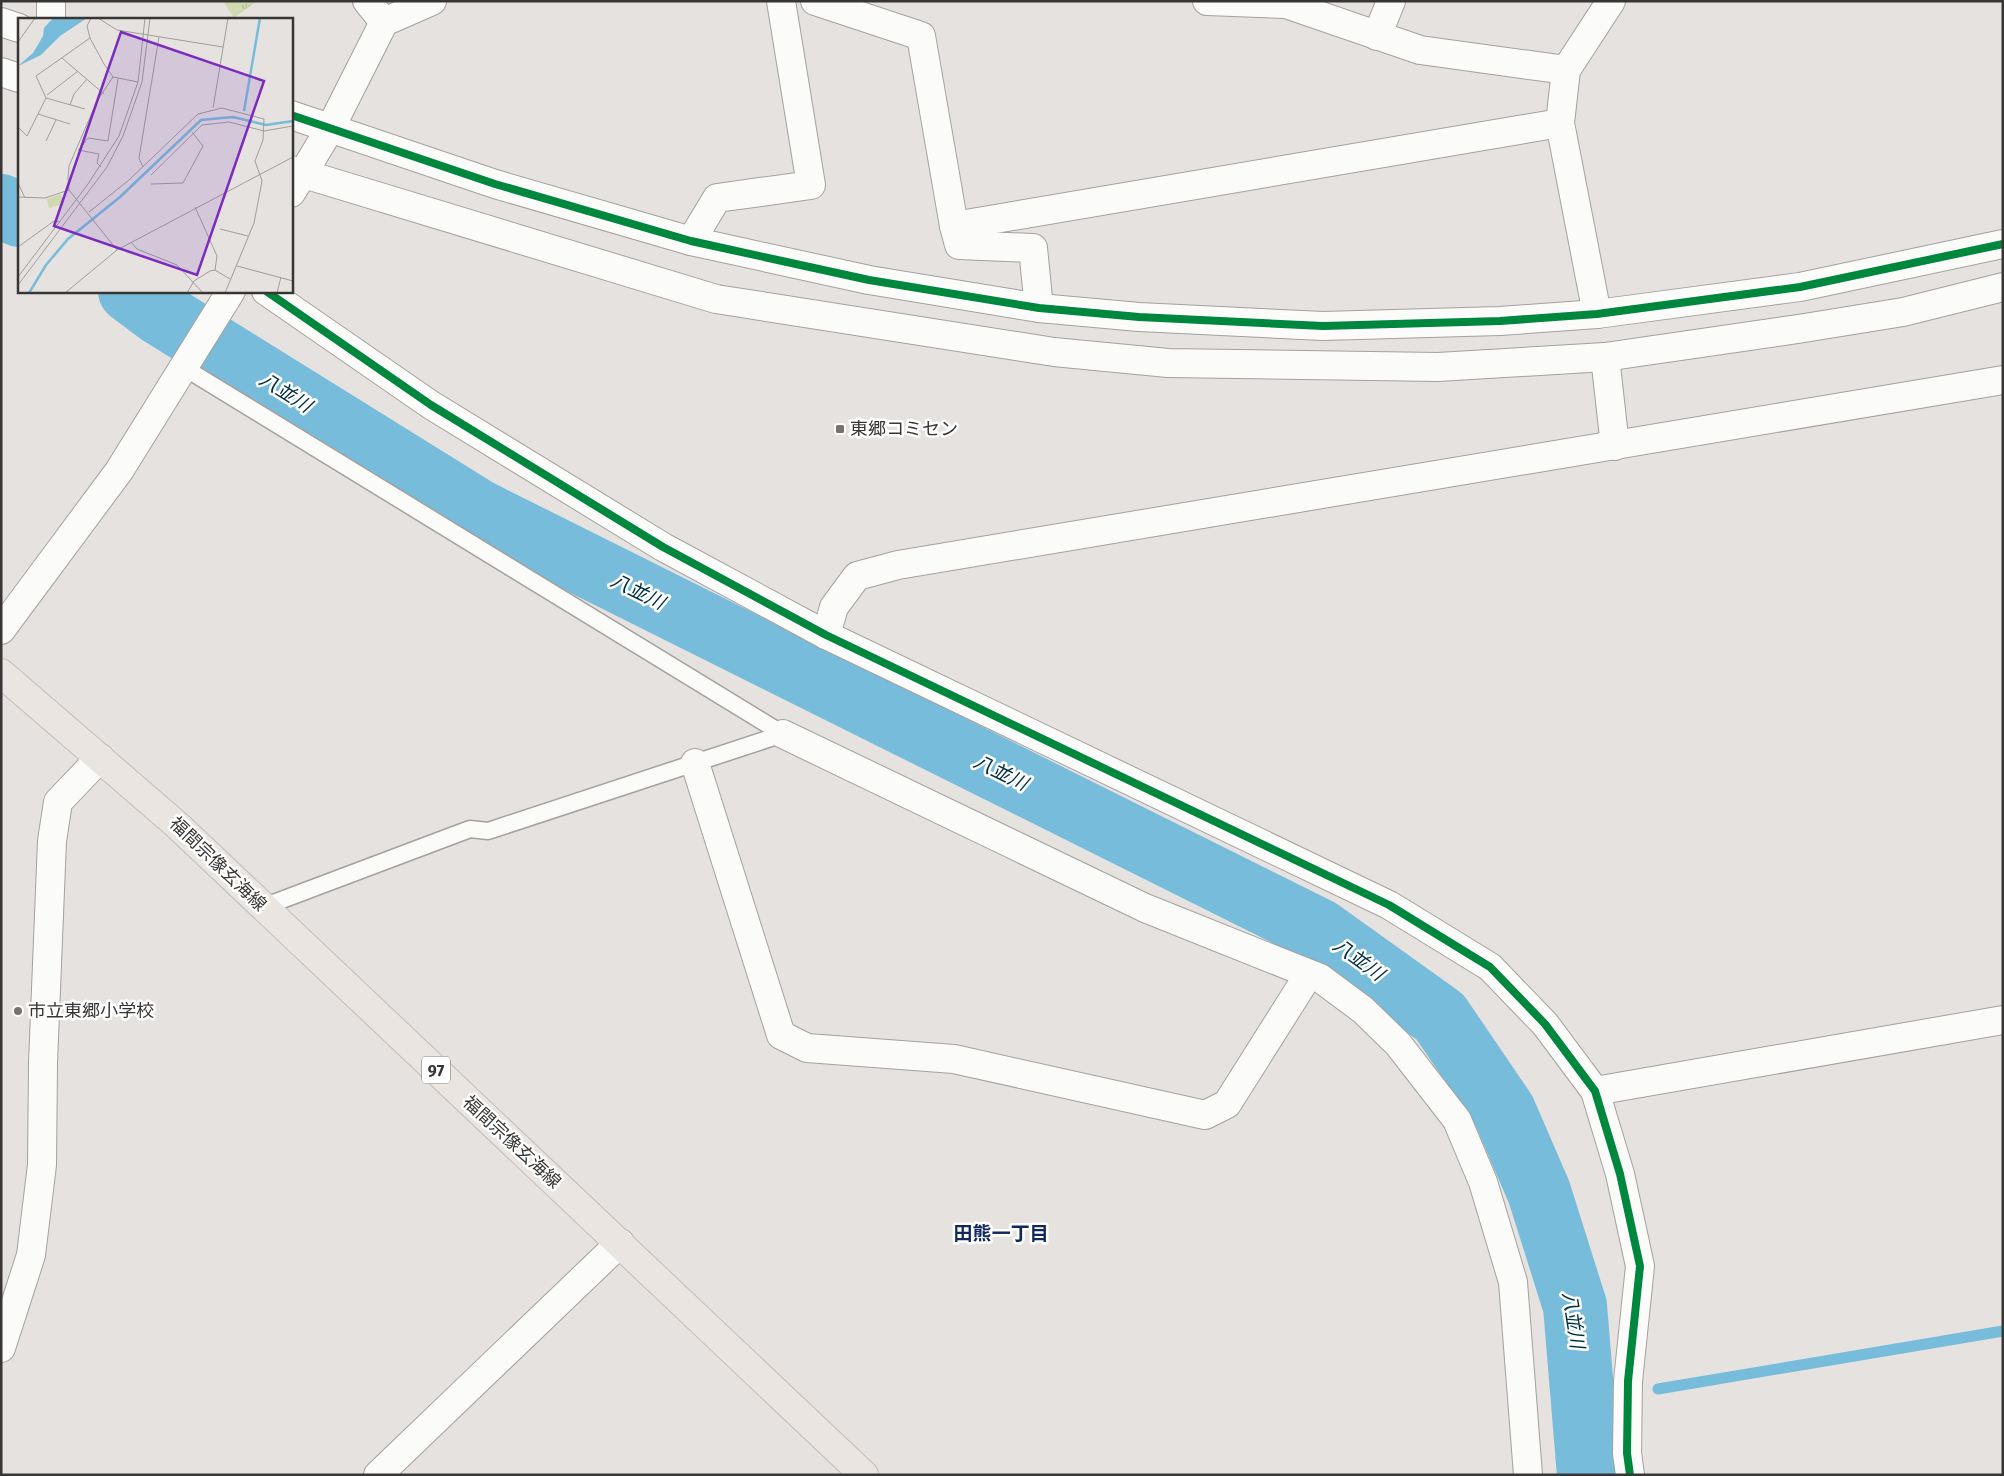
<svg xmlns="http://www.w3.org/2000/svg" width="2004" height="1476" font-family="'Fira Sans','Noto Sans JP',sans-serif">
  <defs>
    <pattern id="park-tufts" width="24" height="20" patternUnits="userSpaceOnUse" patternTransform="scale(1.25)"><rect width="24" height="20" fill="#d1d9ae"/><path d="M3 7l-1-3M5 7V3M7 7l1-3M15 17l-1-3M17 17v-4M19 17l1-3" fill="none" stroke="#b4bb96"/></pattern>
  </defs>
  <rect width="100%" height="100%" fill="#e5e2e0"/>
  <!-- park -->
  <path fill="url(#park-tufts)" d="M223 1H257L234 18Z"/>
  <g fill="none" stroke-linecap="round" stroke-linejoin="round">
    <!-- stream -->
    <path stroke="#78bcdc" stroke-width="11" d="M1658 1389 2003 1331"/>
    <!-- river -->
    <g stroke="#78bcdc" stroke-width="64">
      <path d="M1 206 19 215"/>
      <path d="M130 291 158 312 478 511 1320 931 1440 1017 1504 1111 1539 1192 1575 1306 1589 1475"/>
    </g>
    <defs>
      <g id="service">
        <path d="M183 367 783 734"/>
        <path d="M263 907 470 829 488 831 783 734"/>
      </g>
      <g id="minor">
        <path d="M51 1V19"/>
        <path d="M367 1 384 22"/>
        <path d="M815 1 921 36 954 226 1560 123"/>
        <path d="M1207 1 1286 4 1420 50 1566 70"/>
        <path d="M1377 36 1391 1"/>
        <path d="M331 127 384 22 432 1"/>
        <path d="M954 226 959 245 1033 248 1039 308"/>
        <path d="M691 241 717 198 811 185 781 1"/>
        <path d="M266 291 431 405 663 547 826 635 1389 905 1490 967 1545 1024 1595 1091 1620 1174 1640 1266 1628 1381 1627 1453 1630 1475"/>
        <path d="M1597 314 1560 123 1566 70 1611 1"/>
        <path d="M1605 357 1615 446"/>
        <path d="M826 635 834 607 857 576 898 565 2003 380"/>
        <path d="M783 734 1145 908 1320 978 1363 1010 1398 1044 1457 1120 1483 1182 1513 1282 1528 1475"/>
        <path d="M695 763 781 1035 807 1048 954 1059 1205 1115 1227 1104 1309 974"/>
        <path d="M1595 1091 2003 1020"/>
        <path d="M1 1348 31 1255 42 1165 43 1063 52 841 58 802 100 758"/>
        <path d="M378 1475 620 1243"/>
      </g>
      <g id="tertiary">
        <path d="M1 22 19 28"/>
        <path d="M1 72 19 78"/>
        <path d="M291 115 495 184 691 241 869 280 1039 308 1139 317 1323 326 1500 321 1597 314 1800 287 2003 244"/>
        <path d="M291 170 716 299 1054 352 1168 363 1438 367 1605 357 1798 329 1903 312 2003 287"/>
        <path d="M291 193 331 127"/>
        <path d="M1 630 119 471 231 291"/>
      </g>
      <path id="primary" d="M1 673 177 825 864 1475"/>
    </defs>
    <!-- service casing -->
    <use href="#service" stroke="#a4a19f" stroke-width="19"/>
    <!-- minor casing -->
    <use href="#minor" stroke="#a4a19f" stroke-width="30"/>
    <!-- tertiary casing -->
    <use href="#tertiary" stroke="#a4a19f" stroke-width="30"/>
    <!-- primary casing -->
    <use href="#primary" stroke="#bfbdbc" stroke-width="30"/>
    <!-- service -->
    <use href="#service" stroke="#fbfbfa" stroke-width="16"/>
    <!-- minor -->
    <use href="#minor" stroke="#fbfbfa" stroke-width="28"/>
    <!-- tertiary -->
    <use href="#tertiary" stroke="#fbfbfa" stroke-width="28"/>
    <!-- primary -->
    <use href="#primary" stroke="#eae5e0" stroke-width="28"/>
    <defs>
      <g id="cycleway">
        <path d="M291 115 495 184 691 241 869 280 1039 308 1139 317 1323 326 1500 321 1597 314 1800 287 2003 244"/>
        <path d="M266 291 431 405 663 547 826 635 1389 905 1490 967 1545 1024 1595 1091 1620 1174 1640 1266 1628 1381 1627 1453 1630 1475"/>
      </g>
    </defs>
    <!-- cycleway casing -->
    <use href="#cycleway" stroke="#fff" stroke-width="11"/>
    <!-- cycleway -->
    <use href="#cycleway" stroke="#00873e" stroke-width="8"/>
  </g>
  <!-- markers -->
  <g fill="#757270" stroke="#fff" stroke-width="2">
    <rect x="835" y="424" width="10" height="10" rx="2.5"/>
    <circle cx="18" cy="1011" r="5"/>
  </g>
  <g text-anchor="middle" stroke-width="5" stroke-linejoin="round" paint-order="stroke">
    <!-- shield labels -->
    <rect fill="#fff" stroke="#747271" stroke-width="1" x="422" y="1056.5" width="28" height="27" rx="4"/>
    <g font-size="16" font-weight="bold" fill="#383634">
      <text x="436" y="1076">97</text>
    </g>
    <!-- poi labels -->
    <g font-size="18" fill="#383634" stroke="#fff" text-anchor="start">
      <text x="850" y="435">東郷コミセン</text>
      <text x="28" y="1017">市立東郷小学校</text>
    </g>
    <!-- street labels -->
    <g font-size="18" fill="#383634" stroke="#fff">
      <text transform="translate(218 864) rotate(44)" y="6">福間宗像玄海線</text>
      <text transform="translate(512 1142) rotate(43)" y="6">福間宗像玄海線</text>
    </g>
    <!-- water labels -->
    <g font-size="19" font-style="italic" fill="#012f42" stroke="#fff">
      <text transform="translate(286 392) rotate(32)" y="7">八並川</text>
      <text transform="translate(638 591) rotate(26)" y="7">八並川</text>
      <text transform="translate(1001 772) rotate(26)" y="7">八並川</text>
      <text transform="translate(1359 959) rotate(36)" y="7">八並川</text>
      <text transform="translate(1574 1320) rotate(81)" y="7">八並川</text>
    </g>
    <!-- neighbourhood labels -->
    <g font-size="19" font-weight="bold" fill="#11285e" stroke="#fff">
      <text x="1001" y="1240">田熊一丁目</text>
    </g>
  </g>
  <!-- overview -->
  <g transform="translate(18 18)">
    <rect width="275" height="275" fill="#e5e2e0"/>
    <path d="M43 176 46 186 31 190 29 181Z" fill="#d1d9ae"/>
    <path d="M35 0H69L42 18 23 37 0 48 15 35 25 18 26 10Z" fill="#78bcdc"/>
    <path fill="none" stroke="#78bcdc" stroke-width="2.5" d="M226 93 242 0M11 275 28 247 50 221 102 179 183 102 215 99 248 107 275 103"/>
    <path fill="none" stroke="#a09d9b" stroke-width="1" d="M73 0 69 8 72 20 86 46 95 59 120 64M80 0 99 12 205 29M0 24 17 0M44 40 86 76M95 59 79 83 51 148 50 160 51 172 99 232M29 77 60 53M28 80 67 91M52 87 56 76 69 61M195 90 210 0M20 96 52 106M0 109 9 118 28 80 18 58 72 20M28 123 38 102M60 132 81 136 79 145 83 149M61 132 70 120 90 123 100 61M125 149 121 140 141 19M133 157 184 107 211 104 246 113 275 108M0 165 7 180M133 166 165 165 185 128 174 114M0 179 27 180 51 172M177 189 199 238 197 252M71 194 111 162 180 96 204 90 246 101 245 122 237 143 244 163 236 205 207 275M202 211 230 218M113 224 119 231 159 247 185 275M0 229 36 203 42 204M219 248 275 263M0 259 70 166 101 118 120 64 127 0M0 267 89 149 105 118 124 64 132 0M47 275 99 232 275 139M169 275 176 263 192 253 197 252 212 261M259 275 263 259"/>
    <path fill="#7b2cbf" fill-opacity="0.15" stroke="#7b2cbf" stroke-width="2.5" d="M103 14 246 63 179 257 36 208Z"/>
    <rect width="275" height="275" fill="none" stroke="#383634" stroke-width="2.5"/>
  </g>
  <!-- border -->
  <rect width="2004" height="1476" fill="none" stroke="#383634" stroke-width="5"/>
</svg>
